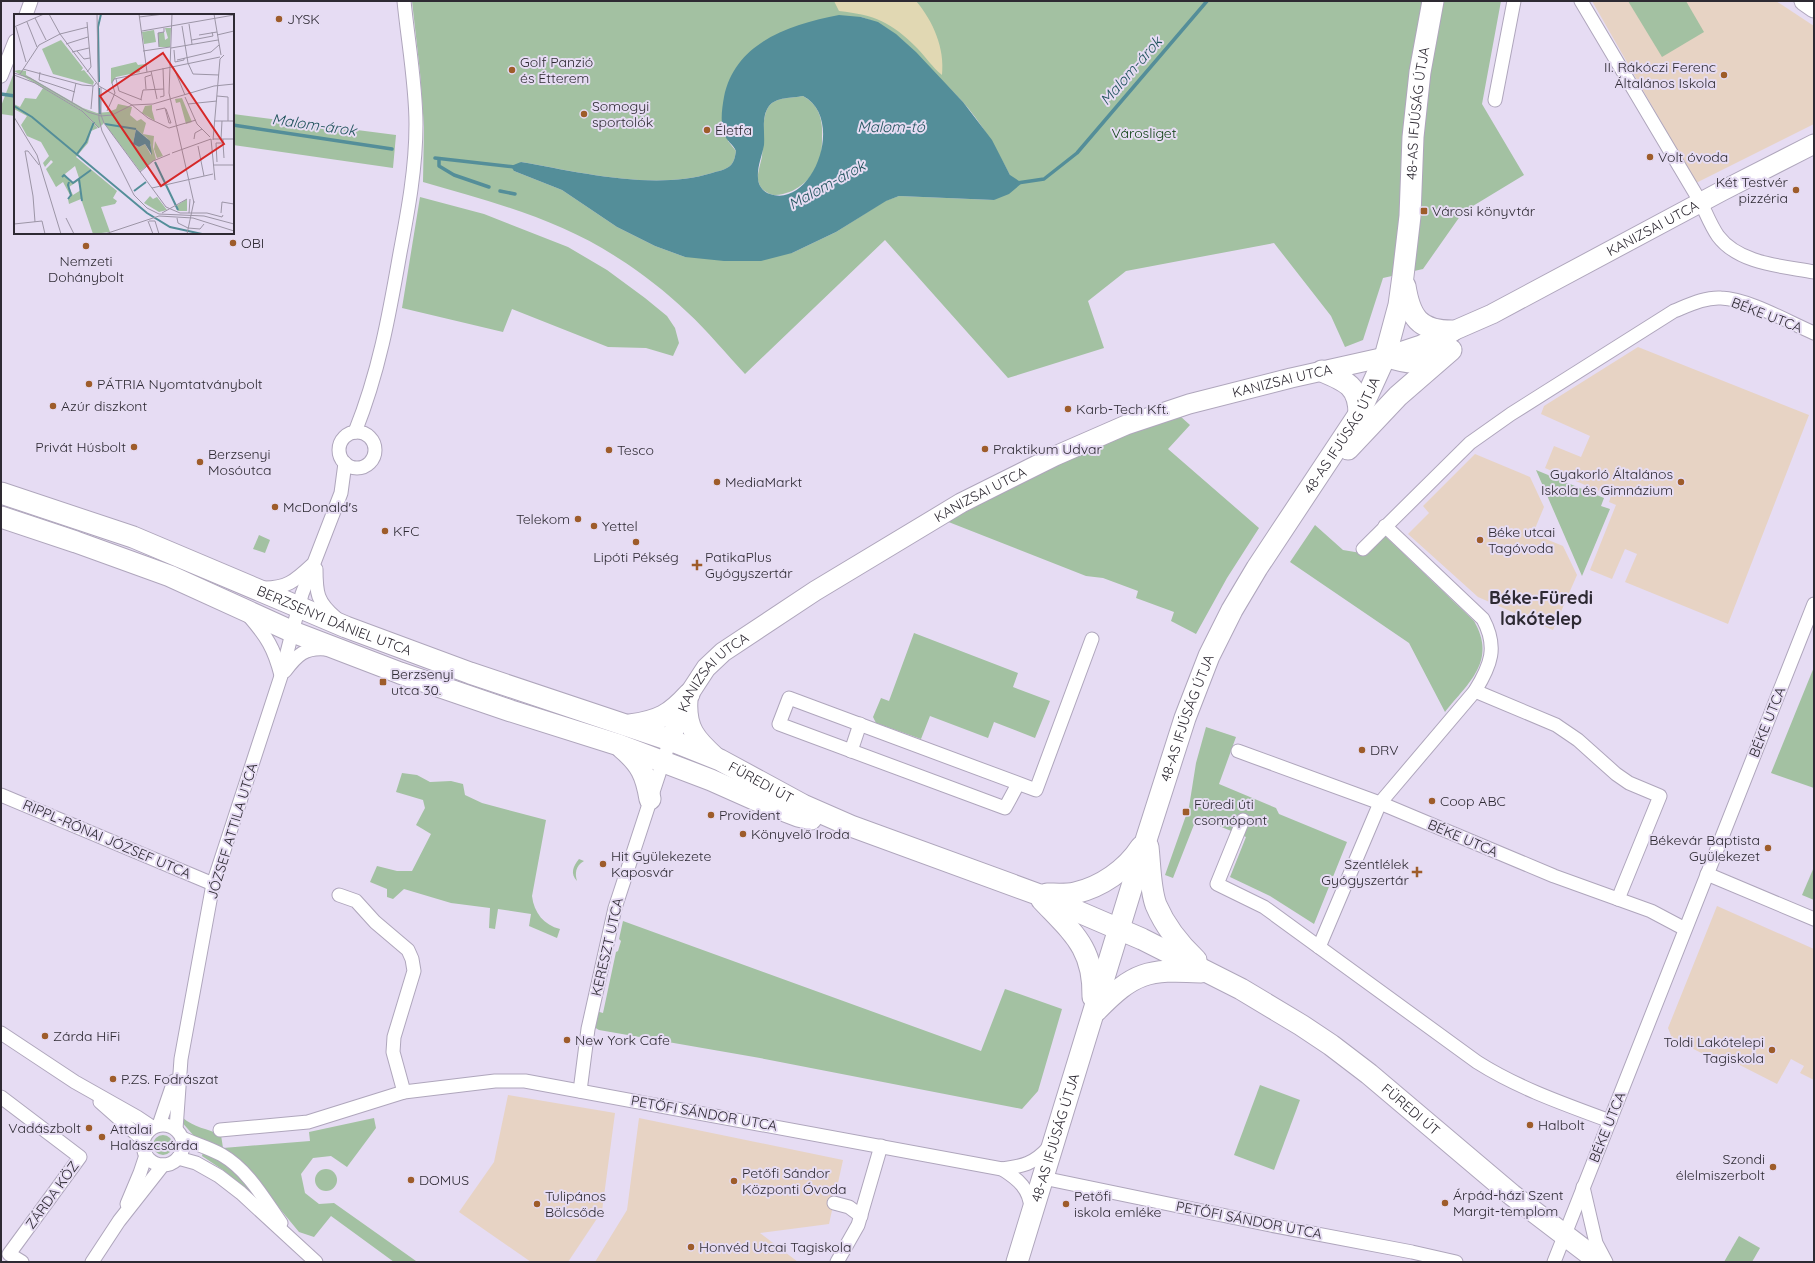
<svg xmlns="http://www.w3.org/2000/svg" width="1815" height="1263" font-family="Quicksand,sans-serif">
  <rect width="100%" height="100%" fill="#e6dcf3"/>
  <!-- education -->
  <g fill="#e7d3c4">
    <path d="M1592 1H1776L1814 26V124L1696 183Z"/>
    <path d="M1638 347 1809 415 1728 624 1625 582 1637 554 1625 549 1612 579 1590 570 1616 505 1609 502 1611 496 1545 468 1554 446 1581 457 1590 436 1541 414 1544 406Z"/>
    <path d="M1475 454 1530 477 1544 507 1534 531 1536 535 1563 546 1577 575 1553 630 1478 597 1408 534 1429 513 1423 506Z"/>
    <path d="M1717 906 1814 949V1080L1800 1073 1804 1066 1791 1059 1777 1084 1726 1058 1717 1061 1672 1038 1668 1028Z"/>
    <path d="M508 1095 615 1113 602 1211 568 1262H531L459 1212 494 1162Z"/>
    <path d="M639 1118 843 1160 829 1224 760 1233 798 1262H595L627 1210Z"/>
  </g>
  <!-- green -->
  <g fill="#a3c1a2" fill-rule="evenodd">
    <path d="M412 1H1501L1482 104 1524 175 1463 212 1423 269 1383 278 1363 340 1345 347 1331 316 1274 243 1126 271 1088 301 1104 348 1008 378 885 240 745 374C726 354 708 331 687 312 666 292 642 273 618 258 559 219 489 201 423 182L424 127 420 72ZM861 17C894 27 910 47 932 71 942 81 953 91 962 101 982 123 996 149 1010 175L994 200 899 196 885 201 836 232 792 253 685 257 655 246 617 227 562 190 514 171 521 162C580 172 653 191 712 173 718 171 726 170 731 165 735 160 735 156 736 151L728 141Z"/>
    <path d="M1628 1H1686L1704 32 1662 57Z"/>
    <path d="M15 70V116L1 114V106Z"/>
    <path d="M803 96C819 105 823 119 822 137 822 143 822 152 820 158 815 175 801 190 783 194 778 195 773 196 768 193 763 191 759 186 758 180 757 173 761 163 762 156 764 142 761 116 769 106 776 97 792 98 803 96Z"/>
    <path d="M233 114 396 135 393 168 233 145Z"/>
    <path d="M420 197 484 214 568 247 607 270 645 298 667 316 675 328 679 343 673 356 646 348 608 347 512 309 503 332 402 308Z"/>
    <path d="M1180 416 1190 425 1168 449 1259 528 1227 578 1196 634 1171 621 1174 612 1136 598 1138 591 1103 578 1086 576 946 521 1038 474 1131 430Z"/>
    <path d="M1536 470 1604 498 1601 506 1610 509 1582 576Z"/>
    <path d="M1315 525 1343 550 1367 554 1385 536 1474 621C1497 661 1469 682 1445 712L1409 643 1290 562Z"/>
    <path d="M259 535 270 540 265 553 253 549Z"/>
    <path d="M914 633 1018 673 1013 687 1050 701 1035 738 994 722 988 738 930 716 921 739 876 723 873 717 881 698 889 701Z"/>
    <path d="M1814 667V788L1771 773Z"/>
    <path d="M1206 727 1236 737 1219 784 1276 808 1279 814 1347 842 1314 924 1270 896 1230 877 1246 837 1197 817 1173 878 1165 875 1189 807 1196 763Z"/>
    <path d="M402 773 417 775 430 782 451 781 463 784 465 795 482 803 546 820 532 896C534 913 544 925 560 929L557 938 529 926 531 914 498 909 495 929 489 928 490 908 451 903 404 889 393 899 387 897V889L370 882 377 866 397 871H412L431 834 416 825 425 808 423 800 396 792Z"/>
    <path d="M579 859 584 861C575 866 575 874 577 881 570 874 573 866 579 859Z"/>
    <path d="M1814 867V900L1802 895Z"/>
    <path d="M623 921 981 1051 1005 989 1062 1009 1038 1091 1022 1109 760 1058 599 1030 594 1027 596 1011 603 1013 616 952 618 951 621 941 619 939Z"/>
    <path d="M1260 1085 1300 1100 1274 1170 1234 1155Z"/>
    <path d="M183 1118C193 1127 208 1129 221 1135L223 1148 310 1141 309 1132 374 1118 376 1128 347 1167 331 1156 313 1158 301 1174 305 1193 319 1204 334 1203 416 1261 394 1262 331 1216 314 1237 299 1232 238 1158 194 1136 180 1120Z"/>
    <circle cx="163" cy="1145" r="10"/>
    <path d="M203 1152 228 1164 261 1202 223 1170 202 1156Z"/>
    <circle cx="326" cy="1180" r="11"/>
    <path d="M1739 1236 1760 1248 1752 1262H1724Z"/>
  </g>
  <!-- sand -->
  <path fill="#e1d8b3" d="M834 1H916C933 21 945 48 942 75 932 67 926 57 917 48 891 22 875 15 839 11Z"/>
  <!-- water -->
  <path fill="#548e99" fill-rule="evenodd" d="M839 15 861 17 878 22 896 34 916 52 963 102 992 140 1010 175 1022 183 1009 194 994 200 899 196 886 201 836 232 792 253 761 261H724L685 257 655 246 617 227 562 190 514 171 511 166 521 162C579 172 654 191 712 173 718 171 726 170 731 165 735 160 735 156 736 151 733 144 726 141 724 133 720 122 722 108 724 97 735 42 791 24 839 15ZM803 96C846 118 813 209 770 194 763 192 758 185 758 178 757 167 762 156 764 145 765 132 761 117 769 106 776 97 792 98 803 96Z"/>
  <g fill="none" stroke-linecap="round" stroke-linejoin="round">
    <!-- stream -->
    <g stroke="#548e99" stroke-width="3.5">
      <path d="M1 94 15 96"/>
      <path d="M233 125 392 149"/>
      <path d="M435 158 515 167"/>
      <path d="M439 159V166L454 175 489 187"/>
      <path d="M1017 183 1044 179 1077 153 1207 1"/>
      <path d="M500 191 515 194"/>
    </g>
    <defs>
      <g id="street">
        <path d="M1581 1 1701 203C1706 213 1711 226 1718 236 1739 264 1782 266 1814 272"/>
        <path d="M26 15 31 1"/>
        <path d="M1 76 15 41"/>
        <path d="M1495 100 1514 1"/>
        <circle cx="357" cy="450" r="18"/>
        <path d="M355 432C379 372 389 316 400 253 408 211 416 168 416 124 416 85 408 41 404 1"/>
        <path d="M1363 549 1470 443 1511 414 1674 311C1689 305 1705 297 1721 298 1749 299 1788 322 1814 333"/>
        <path d="M316 569C316 593 317 602 336 618"/>
        <path d="M261 588C286 589 295 581 312 565"/>
        <path d="M249 616C267 637 274 648 281 675"/>
        <path d="M285 671C297 655 305 647 326 649"/>
        <path d="M1475 691 1556 725 1578 740 1616 774 1629 783 1660 796 1618 899"/>
        <path d="M851 751 860 724"/>
        <path d="M1238 751 1380 803 1554 876 1651 911 1685 929"/>
        <path d="M1018 784 1005 808 779 724 789 698 1036 790 1092 639"/>
        <path d="M1 795 213 884"/>
        <path d="M1243 820 1217 884 1264 907 1477 1062C1518 1088 1564 1104 1610 1121"/>
        <path d="M1707 874 1814 919"/>
        <path d="M339 895 356 901 375 922 408 950 412 959 414 971 394 1037 393 1052 404 1092"/>
        <path d="M1319 947 1380 803 1475 691C1491 665 1498 647 1483 619L1385 526"/>
        <path d="M1 1033 75 1082 137 1117 152 1127"/>
        <path d="M580 1091 588 1029 615 908 670 740"/>
        <path d="M1 1097 80 1157 9 1254 22 1262"/>
        <path d="M100 1102 143 1140"/>
        <circle cx="163" cy="1145" r="20"/>
        <path d="M159 1125 174 1081"/>
        <path d="M176 1129 181 1059 213 884 281 676 302 594 341 493 345 463"/>
        <path d="M220 1130 308 1122 404 1092 495 1081H525L1002 1169C1023 1166 1034 1164 1049 1147"/>
        <path d="M182 1138C195 1144 210 1148 222 1155 248 1170 264 1199 281 1223"/>
        <path d="M178 1158 196 1163 219 1176 241 1193 316 1262"/>
        <path d="M1002 1169C1018 1179 1030 1189 1031 1209"/>
        <path d="M1043 1178 1270 1225 1412 1252 1456 1262"/>
        <path d="M1583 1187 1596 1243 1606 1262"/>
        <path d="M834 1203 849 1207 861 1216"/>
        <path d="M127 1204 140 1173 146 1155"/>
        <path d="M92 1262 119 1221 163 1165"/>
        <path d="M837 1262 858 1225 881 1146"/>
        <path d="M1554 1262 1814 604"/>
      </g>
      <g id="secondary">
        <path d="M1804 1 1814 8"/>
        <path d="M1385 357C1412 366 1418 366 1444 353"/>
        <path d="M688 700C686 728 696 739 716 757"/>
        <path id="s1" d="M670 740 689 694 706 668 723 652 815 591 961 503 1055 456 1126 425 1189 404 1291 378 1385 357 1421 345 1492 314 1722 191 1814 144"/>
      </g>
      <g id="primary">
        <path d="M1405 286C1410 317 1419 331 1452 331"/>
        <path d="M1322 371C1346 381 1359 386 1359 414"/>
        <path d="M1348 449 1398 396 1451 350"/>
        <path id="s2" d="M1 493 133 537 346 627 470 673 670 740 720 760 803 805 851 826 1037 894 1142 939 1241 989 1301 1025 1331 1045 1369 1074 1512 1195 1600 1262"/>
        <path d="M1 517 76 542 170 576 293 632 400 673 511 711 619 745 711 780 756 800 798 816 811 819"/>
        <path d="M630 725C659 721 670 715 689 694"/>
        <path d="M622 748C641 764 646 775 650 799"/>
        <path d="M1148 847C1150 864 1150 889 1156 905 1165 926 1179 944 1196 960"/>
        <path d="M1047 894C1055 894 1066 895 1075 893 1101 887 1126 870 1141 847"/>
        <path d="M1042 900C1073 933 1094 948 1093 997"/>
        <path d="M1096 1011C1134 972 1147 969 1201 972"/>
        <path id="s3" d="M1017 1262 1147 837 1185 718 1209 656 1232 610 1257 568 1359 414 1385 357 1399 305 1403 276 1410 216 1413 137 1420 72 1433 1"/>
      </g>
    </defs>
    <!-- street casing -->
    <use href="#street" stroke="#afa6bc" stroke-width="15"/>
    <!-- secondary casing -->
    <use href="#secondary" stroke="#afa6bc" stroke-width="21"/>
    <!-- primary casing -->
    <use href="#primary" stroke="#afa6bc" stroke-width="23"/>
    <!-- street -->
    <use href="#street" stroke="#fff" stroke-width="13"/>
    <!-- secondary -->
    <use href="#secondary" stroke="#fff" stroke-width="19"/>
    <!-- primary -->
    <use href="#primary" stroke="#fff" stroke-width="21"/>
  </g>
  <!-- markers -->
  <g fill="#9e5c2a" stroke="#e6dcf3" stroke-width="1.5">
    <circle cx="279" cy="19" r="4"/>
    <circle cx="512" cy="70" r="4"/>
    <circle cx="1724" cy="75" r="4"/>
    <circle cx="584" cy="114" r="4"/>
    <circle cx="707" cy="130" r="4"/>
    <circle cx="1650" cy="157" r="4"/>
    <circle cx="1796" cy="190" r="4"/>
    <rect x="1420" y="207" width="8" height="8" rx="2"/>
    <circle cx="233" cy="243" r="4"/>
    <circle cx="86" cy="246" r="4"/>
    <circle cx="89" cy="384" r="4"/>
    <circle cx="53" cy="406" r="4"/>
    <circle cx="1068" cy="409" r="4"/>
    <circle cx="134" cy="447" r="4"/>
    <circle cx="985" cy="449" r="4"/>
    <circle cx="609" cy="450" r="4"/>
    <circle cx="200" cy="462" r="4"/>
    <circle cx="717" cy="482" r="4"/>
    <circle cx="1681" cy="482" r="4"/>
    <circle cx="275" cy="507" r="4"/>
    <circle cx="578" cy="519" r="4"/>
    <circle cx="594" cy="526" r="4"/>
    <circle cx="385" cy="531" r="4"/>
    <circle cx="1480" cy="540" r="4"/>
    <circle cx="636" cy="542" r="4"/>
    <path d="M695 559h4v4h4v4h-4v4h-4v-4h-4v-4h4z"/>
    <rect x="379" y="678" width="8" height="8" rx="2"/>
    <circle cx="1362" cy="750" r="4"/>
    <circle cx="1432" cy="801" r="4"/>
    <rect x="1182" y="808" width="8" height="8" rx="2"/>
    <circle cx="711" cy="815" r="4"/>
    <circle cx="743" cy="834" r="4"/>
    <circle cx="1768" cy="848" r="4"/>
    <circle cx="603" cy="864" r="4"/>
    <path d="M1415 866h4v4h4v4h-4v4h-4v-4h-4v-4h4z"/>
    <circle cx="45" cy="1036" r="4"/>
    <circle cx="567" cy="1040" r="4"/>
    <circle cx="1772" cy="1050" r="4"/>
    <circle cx="113" cy="1079" r="4"/>
    <circle cx="1530" cy="1125" r="4"/>
    <circle cx="89" cy="1128" r="4"/>
    <circle cx="102" cy="1137" r="4"/>
    <circle cx="1773" cy="1167" r="4"/>
    <circle cx="411" cy="1180" r="4"/>
    <circle cx="734" cy="1181" r="4"/>
    <circle cx="1445" cy="1203" r="4"/>
    <circle cx="537" cy="1204" r="4"/>
    <circle cx="1066" cy="1204" r="4"/>
    <circle cx="691" cy="1247" r="4"/>
  </g>
  <g text-anchor="middle" stroke-width="4" stroke-linejoin="round" paint-order="stroke">
    <!-- poi labels -->
    <g font-size="14" fill="#2e2a33" stroke="#e6dcf3" text-anchor="start">
      <text x="287" y="24">JYSK</text>
      <text x="520" y="67">Golf Panzió<tspan x="520" dy="16">és Étterem</tspan></text>
      <text x="1716" y="72" text-anchor="end">II. Rákóczi Ferenc<tspan x="1716" dy="16">Általános Iskola</tspan></text>
      <text x="592" y="111">Somogyi<tspan x="592" dy="16">sportolók</tspan></text>
      <text x="715" y="135">Életfa</text>
      <text x="1658" y="162">Volt óvoda</text>
      <text x="1788" y="187" text-anchor="end">Két Testvér<tspan x="1788" dy="16">pizzéria</tspan></text>
      <text x="1432" y="216">Városi könyvtár</text>
      <text x="241" y="248">OBI</text>
      <text x="86" y="266" text-anchor="middle">Nemzeti<tspan x="86" dy="16">Dohánybolt</tspan></text>
      <text x="97" y="389">PÁTRIA Nyomtatványbolt</text>
      <text x="61" y="411">Azúr diszkont</text>
      <text x="1076" y="414">Karb-Tech Kft.</text>
      <text x="126" y="452" text-anchor="end">Privát Húsbolt</text>
      <text x="993" y="454">Praktikum Udvar</text>
      <text x="617" y="455">Tesco</text>
      <text x="208" y="459">Berzsenyi<tspan x="208" dy="16">Mosóutca</tspan></text>
      <text x="1673" y="479" text-anchor="end">Gyakorló Általános<tspan x="1673" dy="16">Iskola és Gimnázium</tspan></text>
      <text x="725" y="487">MediaMarkt</text>
      <text x="283" y="512">McDonald's</text>
      <text x="570" y="524" text-anchor="end">Telekom</text>
      <text x="602" y="531">Yettel</text>
      <text x="393" y="536">KFC</text>
      <text x="1488" y="537">Béke utcai<tspan x="1488" dy="16">Tagóvoda</tspan></text>
      <text x="636" y="562" text-anchor="middle">Lipóti Pékség</text>
      <text x="705" y="562">PatikaPlus<tspan x="705" dy="16">Gyógyszertár</tspan></text>
      <text x="391" y="679">Berzsenyi<tspan x="391" dy="16">utca 30.</tspan></text>
      <text x="1370" y="755">DRV</text>
      <text x="1440" y="806">Coop ABC</text>
      <text x="1194" y="809">Füredi úti<tspan x="1194" dy="16">csomópont</tspan></text>
      <text x="719" y="820">Provident</text>
      <text x="751" y="839">Könyvelő Iroda</text>
      <text x="1760" y="845" text-anchor="end">Békevár Baptista<tspan x="1760" dy="16">Gyülekezet</tspan></text>
      <text x="611" y="861">Hit Gyülekezete<tspan x="611" dy="16">Kaposvár</tspan></text>
      <text x="1409" y="869" text-anchor="end">Szentlélek<tspan x="1409" dy="16">Gyógyszertár</tspan></text>
      <text x="53" y="1041">Zárda HiFi</text>
      <text x="575" y="1045">New York Cafe</text>
      <text x="1764" y="1047" text-anchor="end">Toldi Lakótelepi<tspan x="1764" dy="16">Tagiskola</tspan></text>
      <text x="121" y="1084">P.ZS. Fodrászat</text>
      <text x="1538" y="1130">Halbolt</text>
      <text x="81" y="1133" text-anchor="end">Vadászbolt</text>
      <text x="110" y="1134">Attalai<tspan x="110" dy="16">Halászcsárda</tspan></text>
      <text x="1765" y="1164" text-anchor="end">Szondi<tspan x="1765" dy="16">élelmiszerbolt</tspan></text>
      <text x="742" y="1178">Petőfi Sándor<tspan x="742" dy="16">Központi Óvoda</tspan></text>
      <text x="419" y="1185">DOMUS</text>
      <text x="1453" y="1200">Árpád-házi Szent<tspan x="1453" dy="16">Margit-templom</tspan></text>
      <text x="545" y="1201">Tulipános<tspan x="545" dy="16">Bölcsőde</tspan></text>
      <text x="1074" y="1201">Petőfi<tspan x="1074" dy="16">iskola emléke</tspan></text>
      <text x="699" y="1252">Honvéd Utcai Tagiskola</text>
    </g>
    <!-- street labels -->
    <g font-size="14" fill="#2e2a33" stroke="#e6dcf3">
      <text dy="5" stroke="none"><textPath href="#s3" startOffset="1230">48-AS IFJÚSÁG ÚTJA</textPath></text>
      <text dy="5" stroke="none"><textPath href="#s1" startOffset="1133">KANIZSAI UTCA</textPath></text>
      <text transform="translate(1767 315) rotate(21)" y="5">BÉKE UTCA</text>
      <text dy="5" stroke="none"><textPath href="#s1" startOffset="730">KANIZSAI UTCA</textPath></text>
      <text dy="5" stroke="none"><textPath href="#s3" startOffset="894">48-AS IFJÚSÁG ÚTJA</textPath></text>
      <text dy="5" stroke="none"><textPath href="#s1" startOffset="406">KANIZSAI UTCA</textPath></text>
      <text dy="5" stroke="none"><textPath href="#s2" startOffset="357">BERZSENYI DÁNIEL UTCA</textPath></text>
      <text dy="5" stroke="none"><textPath href="#s1" startOffset="82">KANIZSAI UTCA</textPath></text>
      <text dy="5" stroke="none"><textPath href="#s3" startOffset="570">48-AS IFJÚSÁG ÚTJA</textPath></text>
      <text transform="translate(1767 722) rotate(-68)" y="5">BÉKE UTCA</text>
      <text dy="5" stroke="none"><textPath href="#s2" startOffset="814">FÜREDI ÚT</textPath></text>
      <text transform="translate(232 831) rotate(-73)" y="5">JÓZSEF ATTILA UTCA</text>
      <text transform="translate(1463 838) rotate(23)" y="5">BÉKE UTCA</text>
      <text transform="translate(107 839) rotate(23)" y="5">RIPPL-RÓNAI JÓZSEF UTCA</text>
      <text transform="translate(607 947) rotate(-77)" y="5">KERESZT UTCA</text>
      <text dy="5" stroke="none"><textPath href="#s2" startOffset="1546">FÜREDI ÚT</textPath></text>
      <text transform="translate(704 1113) rotate(10)" y="5">PETŐFI SÁNDOR UTCA</text>
      <text transform="translate(1607 1127) rotate(-68)" y="5">BÉKE UTCA</text>
      <text dy="5" stroke="none"><textPath href="#s3" startOffset="130">48-AS IFJÚSÁG ÚTJA</textPath></text>
      <text transform="translate(52 1195) rotate(-54)" y="5">ZÁRDA KÖZ</text>
      <text transform="translate(1249 1220) rotate(11)" y="5">PETŐFI SÁNDOR UTCA</text>
    </g>
    <!-- park labels -->
    <g font-size="14" fill="#053a0a" stroke="#e6dcf3">
      <text x="1144" y="138">Városliget</text>
    </g>
    <!-- water labels -->
    <g font-size="15" font-style="italic" fill="#1f525b" stroke="#e6dcf3">
      <text transform="translate(1131 71) rotate(-49)" y="5">Malom-árok</text>
      <text transform="translate(314 125) rotate(8)" y="5">Malom-árok</text>
      <text x="891" y="132">Malom-tó</text>
      <text transform="translate(827 185) rotate(-29)" y="5">Malom-árok</text>
    </g>
    <!-- district labels -->
    <g font-size="18" font-weight="bold" fill="#2e2a33" stroke="#e6dcf3">
      <text x="1541" y="604">Béke-Füredi<tspan x="1541" dy="21">lakótelep</tspan></text>
    </g>
  </g>
  <!-- overview -->
  <g transform="translate(14 14)">
    <rect width="220" height="220" fill="#e6dcf3"/>
    <path d="M151 14H157L156 33H145L144 19 150 18 151 26 154 24ZM140 16 142 28 130 30 128 18ZM47 26 69 54 67 57 70 56 80 68 79 71 39 60 28 35ZM122 48 124 51 131 50V52L125 54 126 58 102 63 97 70V54ZM5 56 12 57V61L69 94 83 99 94 98 102 95 104 90 118 93 116 101 123 107 127 105 132 109 129 120 140 122 139 133 142 145 126 157 90 109 85 114 67 96 0 57ZM122 115 133 124 137 131V141L131 130 125 133 119 130ZM29 74 68 97 84 114 77 117 74 129 62 143 103 177 99 184 103 187 101 190 87 193 96 218 79 220 67 185 55 190 54 185 57 183 49 168 42 173 32 155 39 148 37 146 31 153 29 149 35 142 27 128 13 122 7 111 13 102 0 95V90L6 93 11 84 22 85ZM61 152 65 164 58 169 51 160ZM64 167 67 176 59 181 55 173ZM168 84 178 108 172 110 166 88 162 89 161 85ZM138 91V96L141 107 128 99 131 92ZM141 127 149 142 143 144 140 135ZM136 182 139 185 143 183 153 196 145 198 130 189ZM173 185V197H164L162 192Z" fill="#a3c1a2" fill-rule="evenodd"/>
    <path d="M122 115 136 127 138 141 131 130 125 133 119 130Z" fill="#548e99"/>
    <path fill="none" stroke="#548e99" stroke-width="2" d="M85 68 84 13 87 0M85 74 86 100M0 92 18 103 133 199 156 213 188 220M91 110 122 115M63 140 72 128 80 108M141 148 164 196M48 163 50 161 59 169 77 156M65 165 68 187M120 177 132 168M54 185 57 181 54 171 55 168"/>
    <path fill="none" stroke="#9c95a6" stroke-width="1" d="M83 0 85 105 88 117 120 181 133 194 145 200 190 202 220 210M125 0 133 58M158 0 155 79 180 189M200 0 207 41M125 3 150 0M21 4 32 26M13 8 23 33M73 8 77 53 73 58M175 10 178 30M168 12 174 49 179 60 205 61M0 13 30 0M2 13 12 48M74 13 46 20 85 72 118 91M128 17 220 1M185 21 203 18M203 21 220 17M178 26 199 22 198 18M52 30 74 23M145 33 144 19 150 18V14M157 34 204 26M160 36 161 48 170 46V44M63 37 70 45 76 44M129 37 156 33M58 38 75 34M163 46 197 38 205 31M159 52 171 81M9 55 68 71 80 72 82 69M137 57 143 85M26 58 25 66 61 78M0 59 16 64 74 98 87 102 98 101 118 91 139 90 200 72 220 70M6 60 25 31 46 20 35 0M0 61 21 69 68 97 85 114M102 65 105 77 128 86M87 73V101L90 109 152 193 166 199H193L208 203 209 201M132 75 131 63 137 61M203 82 214 83V107M146 83 150 82 149 54M171 83 183 110 196 123M127 85 129 76 150 75M58 88 62 69M174 90 203 87M118 91 134 104 155 114 182 106M77 95 79 72M142 96 151 94 155 109H157L152 95M93 97 101 79 98 69 100 65 206 43M0 103 23 141 47 220M200 107H220M180 125 181 119 188 115M197 125 201 166M199 125H220M207 125 208 107M199 126 206 45 210 41M209 129 210 144M184 132 190 162M158 139 197 125M203 148 202 129H209V125M199 151H220M126 158 139 147 156 140M138 174 199 160M148 199 173 185M175 199 176 185M207 199 208 188 220 190M52 204 60 220M163 204 164 209 174 214 186 215 190 210M134 207 139 220M135 207H141L145 220M21 208 19 182 11 137H14L25 151M0 210 28 207 31 220M91 220 145 202 179 204 220 217M173 220 180 187"/>
    <path fill="#d62828" fill-opacity="0.15" stroke="#d62828" stroke-width="2" d="M149 39 210 130 147 172 86 82Z"/>
    <rect width="220" height="220" fill="none" stroke="#2e2a33" stroke-width="2"/>
  </g>
  <!-- border -->
  <rect width="1815" height="1263" fill="none" stroke="#2e2a33" stroke-width="4"/>
</svg>
